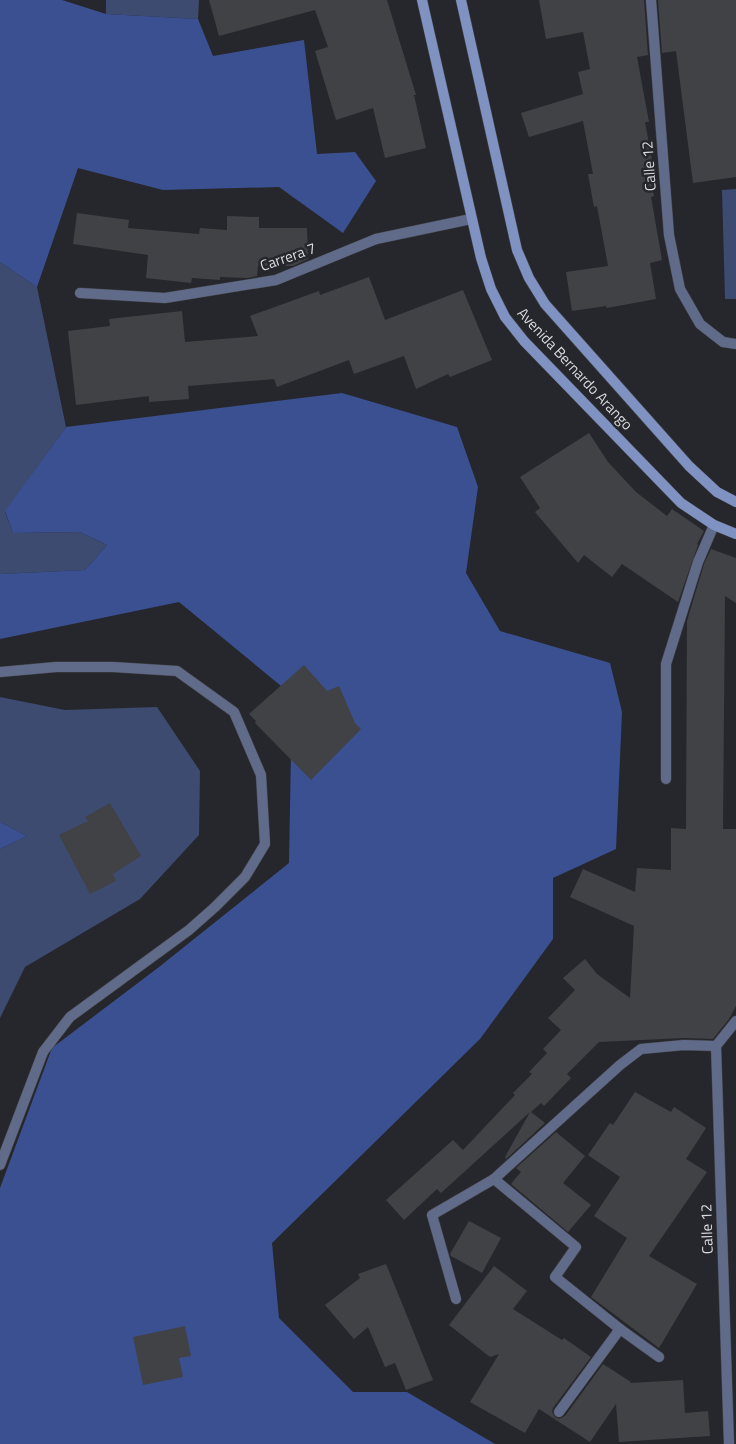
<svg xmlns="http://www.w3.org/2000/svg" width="736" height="1444" font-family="'Titillium Web',sans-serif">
  <rect width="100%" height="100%" fill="#26272c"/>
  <!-- green -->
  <g fill="#3d4b71">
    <path d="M106 0H199L198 19 106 14Z"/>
    <path d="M736 189V299H725L722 190Z"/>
    <path d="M0 262 37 287 66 427 5 512 13 533 80 532 107 545 85 570 0 574Z"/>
    <path d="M0 697 65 710 157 707 200 771 199 835 140 899 25 967 0 1018V849L27 836 0 822Z"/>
  </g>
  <!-- forest -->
  <g fill="#3b5091">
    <path d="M0 0H62L106 14 198 19 213 56 304 40 317 154 355 152 376 181 343 233 279 187 163 190 78 168 37 287 0 262Z"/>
    <path d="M342 393 457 427 478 487 466 573 500 631 610 663 622 712 616 849 553 878V939L480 1039 272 1243 279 1318 353 1392H407L495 1444H0V1188L52 1048 159 967 289 863 292 695 179 602 0 639V574L85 570 107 545 80 532 13 533 5 511 66 427Z"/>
    <path d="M0 822 27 836 0 849Z"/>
  </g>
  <!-- building -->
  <g fill="#404246">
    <path d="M209 0H387L416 95H414L426 148 385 158 373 108 336 120 315 51 328 47 315 10 219 36Z"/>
    <path d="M539 0H644L648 55 637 57 649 122H645L652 160 647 161 654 196 651 197 662 260 650 263 656 299 607 308 606 306 572 311 566 272 608 266 597 206 594 207 588 174H593L583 121 529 137 521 113 583 94 578 72 590 69 583 32 546 39Z"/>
    <path d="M658 0H736V177L693 183 676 51 662 53Z"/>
    <path d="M77 213 129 220 128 228 199 234 200 228 227 230V216L259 217V228H307L308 259 293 266H258L257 276 248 278 220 277V280L192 278 191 283 146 278 148 255 73 244Z"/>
    <path d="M369 277 385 320 463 290 492 360 450 377 448 374 416 389 404 356 354 374 349 360 277 387 274 379 188 386 189 399 149 402V396L76 405 68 331 110 326 109 319 182 311 185 342 258 336 250 316 319 291 320 295Z"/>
    <path d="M589 433 608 462 636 492 667 516 672 509 704 531 697 544 698 545 678 602 622 564 612 577 584 555 578 563 535 512 540 508 520 477Z"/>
    <path d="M711 549 736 558V603L725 596 723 829H736V1006L729 1019 713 1039 684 1038 599 1042 567 1074 571 1078 544 1106 541 1103 531 1112 545 1123 506 1159 505 1157 530 1112 441 1193 437 1189 404 1220 386 1200 453 1140 463 1150 515 1095 513 1093 532 1074 529 1072 547 1053 543 1049 561 1030 548 1018 575 990 563 978 585 959 597 974 630 998 634 926 570 897 583 869 635 892 637 868 671 870V828L686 829 687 621 704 564Z"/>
    <path d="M304 665 327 691 339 686 355 723 361 729 311 780 255 723 256 721 249 714Z"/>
    <path d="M110 803 141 856 113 874 116 881 90 894 59 835 88 821 85 817Z"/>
    <path d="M635 1092 671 1112 674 1107 706 1128 686 1159 707 1172 649 1256 697 1284 659 1348 591 1297 627 1238 594 1216 620 1177 588 1155 610 1123 613 1125Z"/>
    <path d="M556 1132 585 1156 563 1183 591 1205 568 1232 511 1184 521 1172 516 1168Z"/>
    <path d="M469 1221 501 1238 482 1273 451 1256 450 1254Z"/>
    <path d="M386 1264 433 1380 406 1390 395 1363 385 1367 368 1327 354 1339 325 1305 360 1278 358 1274Z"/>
    <path d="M494 1266 527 1291 513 1309 562 1340 564 1338 591 1357 553 1408 552 1412 555 1417 559 1419 565 1416 603 1364 631 1382 630 1383 683 1380 685 1413 708 1411 710 1436 619 1442 616 1404 590 1442 539 1409 525 1433 470 1402 499 1354 490 1357 449 1325Z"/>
    <path d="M185 1326 191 1356 179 1358 183 1377 143 1385 133 1337Z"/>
  </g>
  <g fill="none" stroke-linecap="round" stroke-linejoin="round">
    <defs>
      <g id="service">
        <path d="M666 779V664L698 562 714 525"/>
        <path d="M494 1179 576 1247 555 1277 620 1329 659 1357"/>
        <path d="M456 1299 432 1215 494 1179 620 1065 641 1049 684 1045 716 1046"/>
        <path d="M559 1412 620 1329"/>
      </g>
      <g id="minor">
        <path d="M651 0 669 235 680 289 700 324 723 342 736 344"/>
        <path d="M80 293 165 298 276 280 376 239 471 219"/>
        <path d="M0 672 56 667H113L177 671 234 712 261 775 265 844 245 877 215 907 189 930 70 1017 43 1052 0 1165"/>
        <path d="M729 1444 716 1046 736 1021"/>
      </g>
      <g id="secondary">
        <path d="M422 0 481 258 491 289 505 317 524 341 681 503 714 525 736 534"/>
        <path d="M461 0 517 250 529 278 545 304 689 466 717 492 736 502"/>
      </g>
    </defs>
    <!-- service casing -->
    <use href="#service" stroke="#434448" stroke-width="11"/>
    <!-- minor casing -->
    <use href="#minor" stroke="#434448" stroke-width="11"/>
    <!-- secondary casing -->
    <use href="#secondary" stroke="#434448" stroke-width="11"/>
    <!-- service -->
    <use href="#service" stroke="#606b89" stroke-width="10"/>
    <!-- minor -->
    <use href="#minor" stroke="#606b89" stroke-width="10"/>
    <!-- secondary -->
    <use href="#secondary" stroke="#7f92c1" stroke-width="10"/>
  </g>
  <g text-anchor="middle" stroke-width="5" stroke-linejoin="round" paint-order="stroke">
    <!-- street labels -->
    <g font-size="15" fill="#dadbde" stroke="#26272c">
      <text transform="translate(649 166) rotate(-94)" y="5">Calle 12</text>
      <text transform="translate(288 257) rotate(-19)" y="5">Carrera 7</text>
      <text transform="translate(575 369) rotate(47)" y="5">Avenida Bernardo Arango</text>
      <text transform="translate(707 1229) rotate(-92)" y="5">Calle 12</text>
    </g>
  </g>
</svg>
